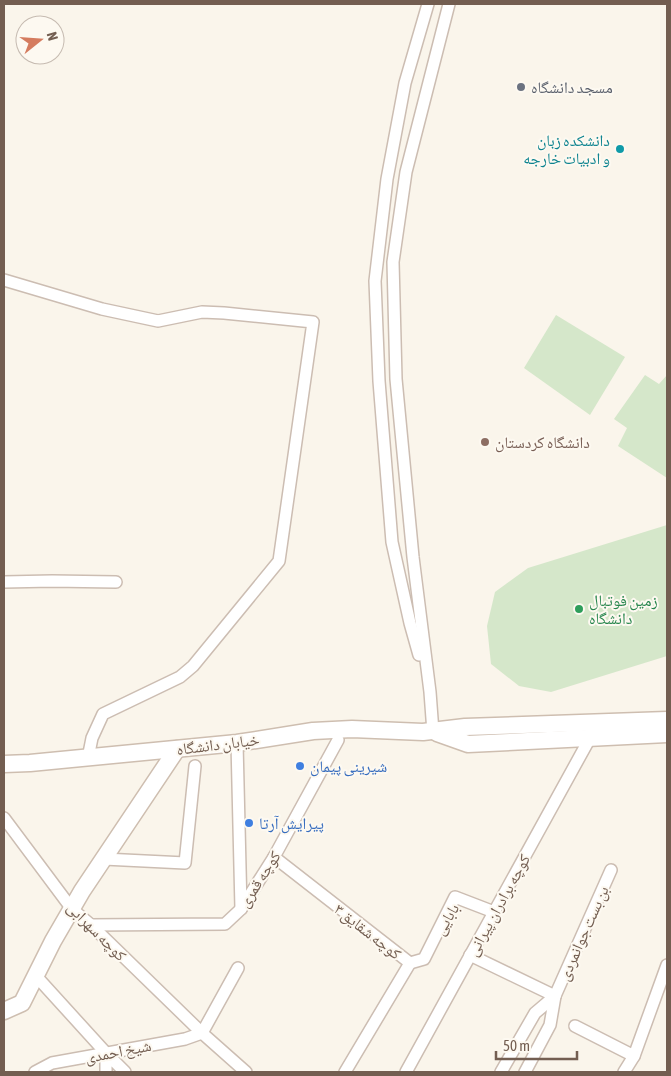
<svg xmlns="http://www.w3.org/2000/svg" width="671" height="1076" font-family="'Asap Condensed','Noto Naskh Arabic',sans-serif">
  <rect width="100%" height="100%" fill="#faf5eb"/>
  <!-- green -->
  <g fill="#d5e7ca">
    <path d="M556 315 625 357 590 415 524 368Z"/>
    <path d="M645 375 659 384 667 375V478L618 446 627 428 614 419Z"/>
    <path d="M667 525V656L551 692 519 686 491 664 487 626 495 592 528 568Z"/>
  </g>
  <g fill="none" stroke-linecap="round" stroke-linejoin="round">
    <defs>
      <g id="street">
        <path d="M4 280 102 309 158 321 202 312 224 313 313 322 279 561 193 666 180 677 103 714 92 738 88 758"/>
        <path d="M4 582 52 581 116 582"/>
        <path d="M419 655 410 623 392 542 379 381 375 281 387 179 405 83 428 4"/>
        <path d="M433 732 430 692 413 557 396 379 393 262 406 172 449 4"/>
        <path d="M237 743 241 909"/>
        <path d="M4 818 72 909 91 925 202 1033 246 1072"/>
        <path d="M274 857 410 963 345 1072"/>
        <path d="M104 859 185 863 195 766"/>
        <path d="M91 925 225 924 241 909 274 857 338 740"/>
        <path d="M470 955 555 996"/>
        <path d="M410 963 424 959 455 897 494 912"/>
        <path d="M36 976 106 1053"/>
        <path d="M575 1026 634 1056"/>
        <path d="M202 1033 238 968"/>
        <path d="M35 1072 52 1063 185 1039 202 1033"/>
        <path d="M106 1072V1053L125 1072"/>
        <path d="M406 1072 590 738"/>
        <path d="M501 1072 535 1013 555 996"/>
        <path d="M525 1072 550 1025 555 996 611 870"/>
        <path d="M624 1072 634 1056 667 965"/>
      </g>
      <g id="secondary">
        <path d="M437 733 468 744 667 734"/>
        <path d="M4 764 30 763 237 743 313 731 352 729 423 732 465 727 667 720"/>
        <path d="M4 1011 22 1003 53 941 82 891 177 749"/>
      </g>
    </defs>
    <!-- street casing -->
    <use href="#street" stroke="#ccbdb2" stroke-width="14"/>
    <!-- secondary casing -->
    <use href="#secondary" stroke="#cebeb0" stroke-width="19"/>
    <!-- street -->
    <use href="#street" stroke="#fff" stroke-width="11"/>
    <!-- secondary -->
    <use href="#secondary" stroke="#fff" stroke-width="16"/>
  </g>
  <!-- markers -->
  <circle fill="#6b7280" stroke="#fdf9f1" stroke-width="2" cx="521" cy="87" r="5"/>
  <circle fill="#0f9aa8" stroke="#fdf9f1" stroke-width="2" cx="620" cy="149" r="5"/>
  <circle fill="#8d6e63" stroke="#fdf9f1" stroke-width="2" cx="485" cy="442" r="5"/>
  <circle fill="#2e9e5b" stroke="#fdf9f1" stroke-width="2" cx="579" cy="609" r="5"/>
  <g fill="#3f7fe0" stroke="#fdf9f1" stroke-width="2">
    <circle cx="300" cy="766" r="5"/>
    <circle cx="249" cy="823" r="5"/>
  </g>
  <g text-anchor="middle" stroke-width="4" stroke-linejoin="round" paint-order="stroke">
    <!-- worship labels -->
    <g font-size="16" fill="#5b616d" stroke="#fdf9f1" text-anchor="start">
      <text x="531" y="93">مسجد دانشگاه</text>
    </g>
    <!-- culture labels -->
    <g font-size="16" fill="#0d838f" stroke="#fdf9f1" text-anchor="end">
      <text x="610" y="146">دانشکده زبان<tspan x="610" dy="18">و ادبیات خارجه</tspan></text>
    </g>
    <!-- education labels -->
    <g font-size="16" fill="#785e54" stroke="#fdf9f1" text-anchor="start">
      <text x="495" y="448">دانشگاه کردستان</text>
    </g>
    <!-- leisure labels -->
    <g font-size="16" fill="#27864d" stroke="#fdf9f1" text-anchor="start">
      <text x="589" y="606">زمین فوتبال<tspan x="589" dy="18">دانشگاه</tspan></text>
    </g>
    <!-- street labels -->
    <g font-size="16" fill="#735e51" stroke="#fdf9f1">
      <text transform="translate(218 744) rotate(-7)" y="6">خیابان دانشگاه</text>
      <text transform="translate(259 879) rotate(-57)" y="6">کوچه قمری</text>
      <text transform="translate(498 905) rotate(-61)" y="6">کوچه برادران پیرانی</text>
      <text transform="translate(446 919) rotate(-59)" y="6">بابایی</text>
      <text transform="translate(97 931) rotate(45)" y="6">کوچه سهرابی</text>
      <text transform="translate(368 931) rotate(38)" y="6">کوچه شقایق ۳</text>
      <text transform="translate(583 933) rotate(-66)" y="6">بن بست جوانمردی</text>
      <text transform="translate(118 1051) rotate(-11)" y="6">شیخ احمدی</text>
    </g>
    <!-- shop labels -->
    <g font-size="16" fill="#366cbe" stroke="#fdf9f1" text-anchor="start">
      <text x="310" y="772">شیرینی پیمان</text>
      <text x="259" y="829">پیرایش آرتا</text>
    </g>
  </g>
  <!-- border -->
  <rect width="671" height="1076" fill="none" stroke="#735e51" stroke-width="10"/>
  <!-- north arrow -->
  <g transform="translate(40 40) rotate(73)"><circle r="24" fill="#fdf9f1" stroke="#c6bbb1"/>
  <path d="M0-4L9 19L0 12L-9 19Z" fill="#d57c5f"/>
  <text y="-8" font-size="14" font-weight="bold" text-anchor="middle" fill="#735e51">N</text>
  </g>
  <!-- scale -->
  <path d="M496 1051v8h81v-8" fill="none" stroke="#735e51" stroke-width="2.5"/>
  <text x="503" y="1051" font-size="15" fill="#735e51" stroke="#fdf9f1" stroke-width="4" paint-order="stroke">50 m</text>
</svg>
